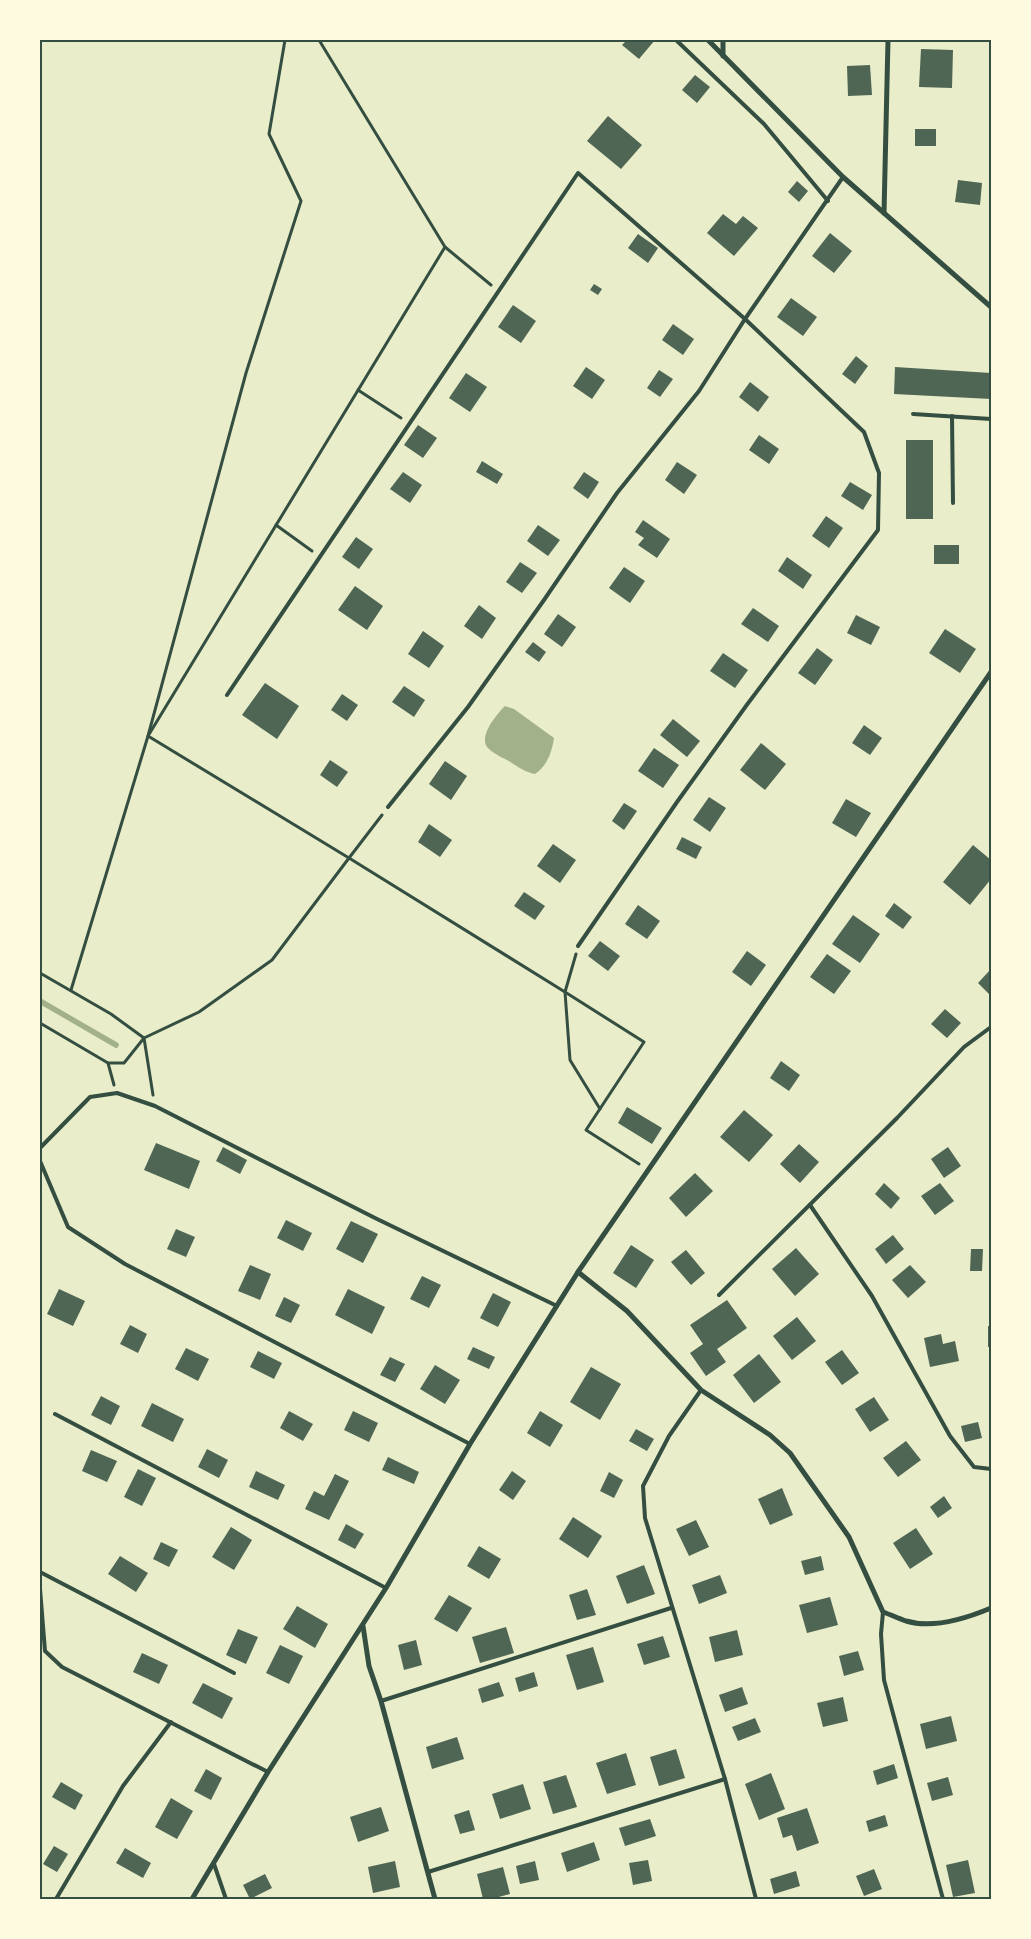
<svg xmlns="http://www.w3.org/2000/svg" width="1031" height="1939" font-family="'Exo 2',sans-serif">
  <rect width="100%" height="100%" fill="#e9edc9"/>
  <!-- water -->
  <path fill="#a3b18a" d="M505 706 514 709 554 738C552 752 547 766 535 774 524 772 517 766 507 760 501 757 491 752 487 747 479 735 497 714 505 706Z"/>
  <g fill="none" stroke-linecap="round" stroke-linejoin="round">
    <!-- stream -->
    <path stroke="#a3b18a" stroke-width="5.5" d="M40 1001 116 1045"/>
  </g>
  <!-- building -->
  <g fill="#4f6655">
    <path d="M627 40H655L639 59 622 45Z"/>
    <path d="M921 49 953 50 952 88 919 87Z"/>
    <path d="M870 65 872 95 848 96 847 66Z"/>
    <path d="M695 75 710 87 697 103 682 90Z"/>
    <path d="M608 116 642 145 621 169 587 141Z"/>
    <rect x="915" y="129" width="21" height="17"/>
    <path d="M958 180 982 183 980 205 955 202Z"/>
    <path d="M797 181 808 191 799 202 788 192Z"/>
    <path d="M723 214 736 224 743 216 758 228 734 256 707 233Z"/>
    <path d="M830 233 852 251 834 273 812 256Z"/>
    <path d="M638 234 658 248 648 263 628 248Z"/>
    <path d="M594 284 602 289 598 295 590 290Z"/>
    <path d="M791 298 817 317 803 336 777 317Z"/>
    <path d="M513 305 536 321 521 343 498 327Z"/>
    <path d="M673 324 694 339 683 355 662 340Z"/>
    <path d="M856 356 868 366 855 384 842 374Z"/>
    <path d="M586 367 605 380 592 399 573 386Z"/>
    <path d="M895 367 991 373V399L894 394Z"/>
    <path d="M659 370 673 379 660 397 647 388Z"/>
    <path d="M466 373 487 387 470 412 449 398Z"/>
    <path d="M750 382 769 397 758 412 739 397Z"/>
    <path d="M418 425 437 438 423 458 404 445Z"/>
    <path d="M759 435 779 449 769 464 749 450Z"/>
    <rect x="906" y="440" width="27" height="79"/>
    <path d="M482 461 503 474 497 484 476 472Z"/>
    <path d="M677 462 697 475 684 494 665 480Z"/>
    <path d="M403 472 422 485 410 503 390 489Z"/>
    <path d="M584 472 599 482 588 499 573 488Z"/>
    <path d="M850 482 872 495 863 510 841 496Z"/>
    <path d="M826 516 843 528 829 548 812 536Z"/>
    <path d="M643 520 670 539 657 558 638 545 644 538 635 532Z"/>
    <path d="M538 525 560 540 548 556 527 541Z"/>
    <path d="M356 537 373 549 359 569 342 557Z"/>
    <rect x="934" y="545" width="25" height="19"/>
    <path d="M787 557 812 575 803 589 778 571Z"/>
    <path d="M520 562 537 573 522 593 506 582Z"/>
    <path d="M624 567 645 581 630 603 609 588Z"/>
    <path d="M355 586 383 606 367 630 338 610Z"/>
    <path d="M479 605 496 618 482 639 464 626Z"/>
    <path d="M753 608 779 626 768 642 741 624Z"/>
    <path d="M558 614 576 627 562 647 544 634Z"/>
    <path d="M856 615 880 627 871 645 847 633Z"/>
    <path d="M945 629 976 649 960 673 929 653Z"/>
    <path d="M423 631 444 646 429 668 408 654Z"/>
    <path d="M533 642 546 652 539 662 525 652Z"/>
    <path d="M817 648 833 660 815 685 798 673Z"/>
    <path d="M723 653 748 670 735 688 710 671Z"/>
    <path d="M265 683 299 706 277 739 242 715Z"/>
    <path d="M404 686 425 700 414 717 392 702Z"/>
    <path d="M342 694 358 705 347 721 331 710Z"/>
    <path d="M673 719 700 741 687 757 660 735Z"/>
    <path d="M864 725 882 738 870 755 852 743Z"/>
    <path d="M761 743 786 764 765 790 740 770Z"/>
    <path d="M654 748 679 765 663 788 638 771Z"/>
    <path d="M330 760 348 772 337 787 320 775Z"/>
    <path d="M445 761 467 776 451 800 429 784Z"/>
    <path d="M709 797 726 808 710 832 693 820Z"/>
    <path d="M846 799 871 813 856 837 832 823Z"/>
    <path d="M624 803 637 811 624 830 612 821Z"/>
    <path d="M429 824 452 840 440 857 418 842Z"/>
    <path d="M682 837 702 847 696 859 676 849Z"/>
    <path d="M553 844 576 860 560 883 537 866Z"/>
    <path d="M973 845 991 860V879L970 905 943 882Z"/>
    <path d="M524 892 545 906 535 920 514 906Z"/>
    <path d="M894 903 912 917 903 929 885 916Z"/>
    <path d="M638 905 660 921 647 939 625 924Z"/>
    <path d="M853 915 880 934 860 963 832 944Z"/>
    <path d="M600 941 620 956 608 971 588 956Z"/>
    <path d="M747 951 766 965 751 986 732 972Z"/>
    <path d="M827 954 851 971 834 994 810 977Z"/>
    <path d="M991 969V996L978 983Z"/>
    <path d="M945 1009 961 1023 947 1038 931 1024Z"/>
    <path d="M781 1061 800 1075 789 1091 770 1078Z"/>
    <path d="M627 1107 662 1128 652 1144 618 1123Z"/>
    <path d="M744 1110 773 1135 749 1162 720 1137Z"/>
    <path d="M156 1143 200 1161 189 1189 144 1170Z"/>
    <path d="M799 1144 819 1162 800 1183 780 1164Z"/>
    <path d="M223 1147 247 1160 240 1174 216 1161Z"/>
    <path d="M948 1147 961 1166 944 1178 931 1159Z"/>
    <path d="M695 1173 713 1191 686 1217 669 1198Z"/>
    <path d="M884 1183 900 1198 891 1209 875 1194Z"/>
    <path d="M940 1183 954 1201 935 1215 921 1196Z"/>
    <path d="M286 1220 312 1233 303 1251 277 1238Z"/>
    <path d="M351 1221 378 1234 363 1263 336 1249Z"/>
    <path d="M176 1229 195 1237 186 1257 167 1249Z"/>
    <path d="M893 1235 904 1249 886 1264 875 1249Z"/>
    <path d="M631 1245 654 1260 636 1288 613 1273Z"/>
    <path d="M796 1248 819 1274 795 1296 772 1269Z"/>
    <path d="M971 1249H983L982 1271H970Z"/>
    <path d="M686 1250 705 1273 691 1285 671 1262Z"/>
    <path d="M250 1265 271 1274 260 1300 238 1291Z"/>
    <path d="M910 1265 926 1282 908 1298 892 1280Z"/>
    <path d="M422 1276 441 1285 429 1308 410 1299Z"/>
    <path d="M59 1289 85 1301 73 1326 47 1314Z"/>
    <path d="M348 1289 385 1307 372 1334 335 1315Z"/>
    <path d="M493 1293 511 1302 498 1327 480 1318Z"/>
    <path d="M284 1297 300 1305 291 1323 275 1316Z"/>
    <path d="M727 1300 747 1328 717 1349 726 1362 706 1376 690 1353 703 1344 690 1325Z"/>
    <path d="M797 1317 816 1341 792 1360 773 1336Z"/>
    <path d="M130 1325 147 1334 138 1353 120 1344Z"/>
    <rect x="988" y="1326" width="3" height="21"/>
    <path d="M941 1334 943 1344 955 1341 959 1361 930 1367 924 1338Z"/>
    <path d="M473 1347 495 1357 489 1369 467 1359Z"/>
    <path d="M186 1348 209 1359 198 1381 175 1369Z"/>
    <path d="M842 1350 859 1373 842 1385 825 1362Z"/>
    <path d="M258 1351 282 1363 274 1379 250 1367Z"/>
    <path d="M759 1354 781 1382 754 1403 733 1375Z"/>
    <path d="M390 1357 405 1364 395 1382 380 1375Z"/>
    <path d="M435 1365 460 1380 445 1404 420 1389Z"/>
    <path d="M591 1367 621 1384 600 1420 570 1402Z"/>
    <path d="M101 1396 120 1406 111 1425 91 1415Z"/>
    <path d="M874 1397 889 1420 870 1432 855 1409Z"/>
    <path d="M152 1403 184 1419 173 1442 141 1426Z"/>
    <path d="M289 1411 313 1424 303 1441 280 1428Z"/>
    <path d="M353 1411 378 1423 369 1442 344 1430Z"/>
    <path d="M540 1411 563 1425 550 1447 527 1433Z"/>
    <path d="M978 1422 982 1438 965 1442 961 1426Z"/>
    <path d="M636 1429 654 1439 647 1451 629 1441Z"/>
    <path d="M906 1441 921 1460 898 1477 883 1458Z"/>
    <path d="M207 1449 228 1460 219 1478 198 1467Z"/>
    <path d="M91 1450 117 1461 107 1482 82 1471Z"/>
    <path d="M388 1457 419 1472 414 1484 382 1470Z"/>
    <path d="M138 1469 156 1478 142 1506 124 1497Z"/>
    <path d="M256 1471 285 1485 278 1500 249 1487Z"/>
    <path d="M512 1471 526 1481 513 1500 499 1490Z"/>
    <path d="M609 1472 623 1480 614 1498 600 1491Z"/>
    <path d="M335 1474 349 1481 329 1520 305 1509 314 1491 324 1496Z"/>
    <path d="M782 1488 793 1515 770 1525 758 1499Z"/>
    <path d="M944 1496 952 1508 938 1518 930 1507Z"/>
    <path d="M573 1517 602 1536 588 1558 559 1539Z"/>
    <path d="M696 1520 709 1547 689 1556 676 1529Z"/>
    <path d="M346 1524 364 1534 355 1549 338 1540Z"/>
    <path d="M231 1527 252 1540 234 1570 212 1557Z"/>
    <path d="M916 1528 933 1554 910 1569 893 1543Z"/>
    <path d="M161 1542 178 1550 169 1567 153 1559Z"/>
    <path d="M479 1546 501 1559 489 1579 467 1566Z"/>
    <path d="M120 1556 148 1573 136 1592 108 1574Z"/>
    <path d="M821 1556 824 1570 805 1575 801 1561Z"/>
    <path d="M644 1565 655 1594 627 1604 616 1576Z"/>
    <path d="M720 1575 727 1593 699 1604 692 1585Z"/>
    <path d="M587 1589 596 1615 577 1620 569 1595Z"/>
    <path d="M449 1595 472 1608 457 1632 434 1619Z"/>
    <path d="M830 1597 838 1625 807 1633 799 1605Z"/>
    <path d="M297 1606 328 1624 315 1648 283 1629Z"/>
    <path d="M506 1627 514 1653 480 1663 472 1637Z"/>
    <path d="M238 1629 258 1637 246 1664 226 1655Z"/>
    <path d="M737 1630 743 1655 715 1662 709 1637Z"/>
    <path d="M663 1636 670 1657 644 1665 637 1644Z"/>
    <path d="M416 1640 422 1665 404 1670 398 1645Z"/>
    <path d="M280 1645 303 1656 289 1684 266 1673Z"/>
    <path d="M593 1647 604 1682 577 1690 566 1655Z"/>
    <path d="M858 1651 864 1670 844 1676 839 1656Z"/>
    <path d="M142 1653 168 1665 159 1684 133 1672Z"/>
    <path d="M534 1672 538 1686 519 1692 515 1678Z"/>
    <path d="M499 1682 504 1696 482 1703 478 1689Z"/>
    <path d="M203 1683 233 1698 222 1719 192 1703Z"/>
    <path d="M742 1687 748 1704 725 1712 719 1695Z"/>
    <path d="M843 1697 848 1721 823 1727 817 1703Z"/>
    <path d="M951 1716 957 1741 926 1749 920 1724Z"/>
    <path d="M755 1718 761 1732 738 1741 732 1727Z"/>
    <path d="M457 1737 464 1759 432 1769 426 1747Z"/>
    <path d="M676 1749 685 1778 659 1786 650 1757Z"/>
    <path d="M626 1753 636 1785 607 1794 596 1763Z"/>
    <path d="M894 1764 898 1778 877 1785 873 1771Z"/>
    <path d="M206 1769 222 1778 211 1800 194 1791Z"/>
    <path d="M771 1773 785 1809 759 1820 745 1784Z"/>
    <path d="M566 1775 577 1807 553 1814 543 1782Z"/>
    <path d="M948 1777 953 1795 932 1801 927 1783Z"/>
    <path d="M61 1782 83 1795 75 1810 52 1797Z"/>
    <path d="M523 1784 531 1809 500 1819 492 1794Z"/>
    <path d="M171 1798 193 1811 177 1839 155 1827Z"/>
    <path d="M381 1807 389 1831 358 1842 350 1817Z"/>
    <path d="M807 1808 819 1843 797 1851 792 1835 783 1838 777 1818Z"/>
    <path d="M469 1810 475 1830 460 1834 454 1815Z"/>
    <path d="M885 1815 888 1826 869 1832 866 1821Z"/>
    <path d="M650 1819 656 1836 625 1846 619 1828Z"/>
    <path d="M594 1842 600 1860 567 1872 561 1853Z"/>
    <path d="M54 1846 68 1854 57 1872 43 1864Z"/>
    <path d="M125 1848 151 1863 143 1878 116 1863Z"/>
    <path d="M648 1860 652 1881 633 1885 629 1863Z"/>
    <path d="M968 1860 975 1893 953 1897 946 1865Z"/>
    <path d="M395 1861 400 1887 373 1893 368 1867Z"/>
    <path d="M535 1861 539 1880 520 1884 516 1866Z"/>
    <path d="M503 1867 510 1894 491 1899H483L477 1874Z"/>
    <path d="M874 1869 882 1889 864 1896 856 1876Z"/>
    <path d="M796 1871 800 1886 774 1894 770 1879Z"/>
    <path d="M265 1874 272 1888 250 1899 243 1885Z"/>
  </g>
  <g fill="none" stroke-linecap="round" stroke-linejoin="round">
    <!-- path -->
    <g stroke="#344e41" stroke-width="3">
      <path d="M445 247 491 285"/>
      <path d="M358 390 401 418"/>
      <path d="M276 525 312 551"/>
      <path d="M382 815 349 858 565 992 570 1060 600 1109"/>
      <path d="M576 954 565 992 644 1042 586 1130 639 1164"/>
      <path d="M40 973 111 1014 144 1038 153 1095"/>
      <path d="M71 990 148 736 246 373 301 201 269 134 285 40"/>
      <path d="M40 1023 108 1063 114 1085"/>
      <path d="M108 1063H124L144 1038 199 1012 272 960 349 858 148 736 445 247 319 40"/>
    </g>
    <!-- service -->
    <g stroke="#344e41" stroke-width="4">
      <path d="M676 40 764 124 828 201"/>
      <path d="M913 414 991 419"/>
      <path d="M952 416 953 503"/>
      <path d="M227 695 578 173 745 319 864 432 879 473 878 530 746 706 677 802 578 946"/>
      <path d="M388 807 468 707 544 600 617 493 699 391 745 319 843 177"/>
      <path d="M40 1148 90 1097 117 1093 155 1106 375 1218 557 1306"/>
      <path d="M40 1161 68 1227 125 1264 470 1444"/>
      <path d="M810 1205 872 1296 950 1436 974 1467 991 1469"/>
      <path d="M719 1295 897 1118 964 1047 991 1027"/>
      <path d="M701 1390 669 1436 643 1486 645 1518 725 1779 756 1899"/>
      <path d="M55 1414 386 1588"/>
      <path d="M40 1572 234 1673"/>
      <path d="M40 1589 45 1651 62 1667 268 1772"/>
      <path d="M883 1612 881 1634 884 1680 943 1899"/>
      <path d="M381 1701 671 1608"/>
      <path d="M214 1864 226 1899"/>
      <path d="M428 1872 725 1779"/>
      <path d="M56 1899 123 1786 171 1722"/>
    </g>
    <!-- minor -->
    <g stroke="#344e41" stroke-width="5">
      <path d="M708 40 843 177 991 307"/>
      <path d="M723 56V40"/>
      <path d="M884 213 888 40"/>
      <path d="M578 1272 627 1311 701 1390 770 1435 790 1453 849 1537 883 1612C891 1615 898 1618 906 1621 933 1629 965 1619 991 1608"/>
      <path d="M363 1626 369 1666 381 1701 435 1899"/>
      <path d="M192 1899 268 1772 386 1588 470 1444 578 1272 991 672"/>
    </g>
  </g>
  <!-- border -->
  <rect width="1031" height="1939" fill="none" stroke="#fefae0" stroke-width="82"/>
  <rect x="41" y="41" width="949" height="1857" fill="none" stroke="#344e41" stroke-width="2"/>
</svg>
